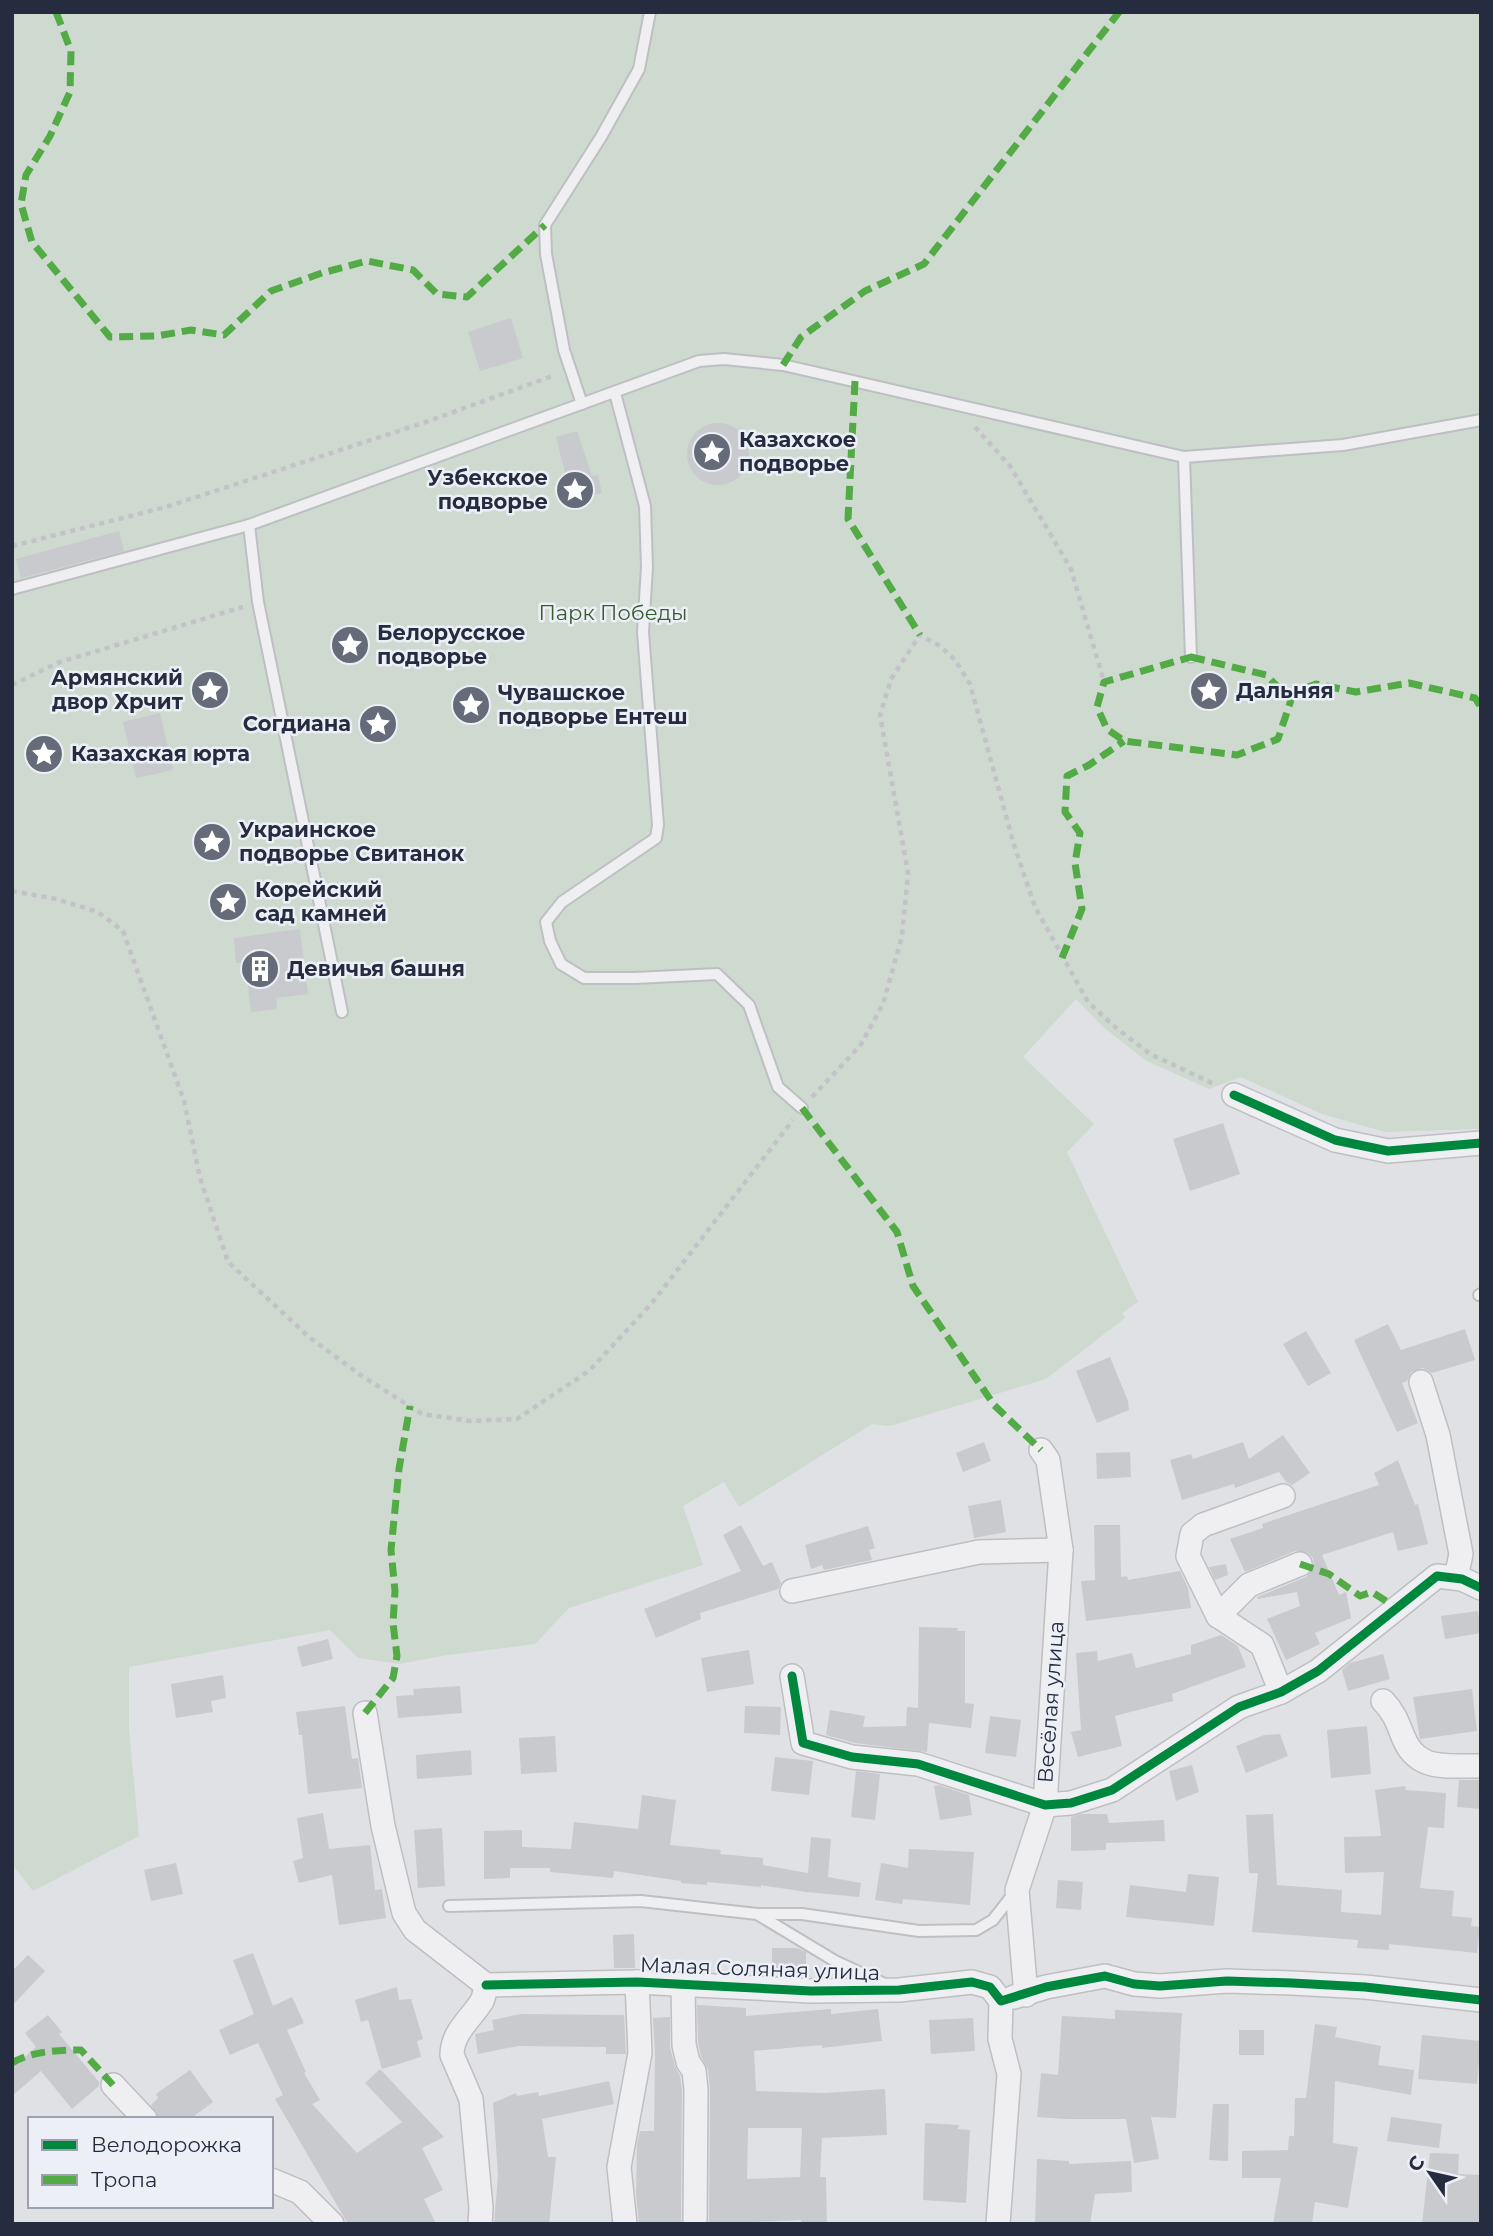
<svg xmlns="http://www.w3.org/2000/svg" width="1493" height="2236" font-family="Montserrat,sans-serif">
  <rect width="100%" height="100%" fill="#e0e1e5"/>
  <!-- green -->
  <path fill="#ced9cf" d="M12 12H1481V1129L1385 1132 1322 1114 1241 1077 1209 1089 1145 1060 1102 1026 1076 999 1023 1057 1094 1124 1067 1152 1138 1302 1122 1313 1125 1318 1046 1379 890 1426 872 1424 739 1507 724 1482 683 1506 703 1565 569 1608 535 1644 441 1656 400 1664 358 1658 330 1630 129 1667V1728L139 1836 33 1891 12 1864Z"/>
  <!-- building -->
  <g fill="#c8cace" fill-rule="evenodd">
    <path d="M511 318 523 358 480 371 468 332Z"/>
    <circle cx="718" cy="454" r="31"/>
    <path d="M577 431 592 476 598 475 602 493 572 500 556 437Z"/>
    <path d="M119 531 124 551 21 578 16 559Z"/>
    <path d="M160 713 173 770 136 778 123 722Z"/>
    <path d="M300 929 308 994 276 998 277 1009 251 1012 245 962 236 963 234 938Z"/>
    <path d="M1223 1123 1240 1174 1190 1191 1173 1139Z"/>
    <path d="M1388 1324 1401 1350 1465 1329 1475 1360 1432 1373 1423 1368 1411 1372 1407 1381 1402 1383 1418 1423 1397 1432 1354 1340Z"/>
    <path d="M1306 1331 1331 1373 1308 1386 1283 1344Z"/>
    <path d="M1110 1357 1128 1401 1129 1410 1097 1423 1076 1371Z"/>
    <path d="M1283 1435 1310 1473 1292 1485 1286 1482 1279 1472 1235 1488 1234 1484 1182 1500 1170 1460 1191 1454 1193 1459 1243 1442 1249 1459Z"/>
    <path d="M984 1442 991 1461 963 1472 956 1453Z"/>
    <path d="M1130 1452 1131 1477 1097 1479 1096 1453Z"/>
    <path d="M1398 1460 1415 1505 1418 1504 1428 1544 1398 1551 1393 1532 1322 1555 1339 1595 1346 1592 1351 1618 1315 1633 1320 1644 1286 1660 1267 1619 1300 1606 1297 1592 1258 1599 1257 1597 1306 1577 1314 1567 1313 1558 1308 1553 1295 1551 1245 1572 1230 1539 1263 1528 1262 1524 1379 1485 1374 1473Z"/>
    <path d="M1001 1500 1006 1532 974 1538 968 1506Z"/>
    <path d="M741 1525 763 1566 772 1562 781 1583 778 1589 700 1613 701 1619 656 1638 644 1609 741 1571 723 1535Z"/>
    <path d="M1094 1525H1120L1121 1577 1127 1576 1128 1580 1180 1571 1188 1588 1191 1608 1086 1621 1081 1581 1095 1580Z"/>
    <path d="M868 1526 875 1548 869 1550 872 1560 824 1570 822 1565 811 1569 805 1545Z"/>
    <path d="M1226 1564 1228 1575 1215 1580 1209 1567Z"/>
    <path d="M1478 1611 1481 1633 1445 1639 1441 1616Z"/>
    <path d="M919 1627 958 1628 957 1631H965V1703L974 1704 971 1728 929 1723 927 1752 855 1743 826 1735 830 1710 865 1716 863 1727 906 1726 907 1707 918 1708Z"/>
    <path d="M1221 1635 1238 1646 1246 1667 1172 1694 1173 1701 1115 1716 1122 1746 1078 1757 1071 1732 1081 1730 1076 1653 1097 1651 1098 1661 1132 1653 1136 1668 1191 1654V1645Z"/>
    <path d="M328 1639 333 1659 302 1667 297 1647Z"/>
    <path d="M749 1650 754 1684 707 1692 701 1658Z"/>
    <path d="M1383 1654 1390 1679 1348 1691 1342 1670 1350 1663Z"/>
    <path d="M223 1675 226 1698 211 1701 213 1712 176 1718 171 1684Z"/>
    <path d="M460 1686 462 1713 398 1718 396 1696 414 1695 413 1689Z"/>
    <path d="M1472 1689 1477 1731 1420 1739 1413 1697Z"/>
    <path d="M345 1706 352 1759 358 1758 362 1788 308 1794 302 1735H299L296 1712Z"/>
    <path d="M745 1706 781 1707 780 1735 744 1733Z"/>
    <path d="M990 1716 1021 1720 1016 1757 985 1753Z"/>
    <path d="M1367 1726 1371 1774 1331 1778 1327 1730Z"/>
    <path d="M1280 1734 1288 1756 1246 1773 1236 1746 1264 1735Z"/>
    <path d="M555 1736 557 1772 521 1774 519 1738Z"/>
    <path d="M471 1750 472 1775 417 1779 416 1755Z"/>
    <path d="M775 1757 813 1761 809 1795 771 1791Z"/>
    <path d="M1192 1765 1199 1792 1176 1801 1169 1771Z"/>
    <path d="M856 1771 880 1774 875 1820 851 1817Z"/>
    <path d="M1459 1780H1481V1809L1457 1807Z"/>
    <path d="M938 1785 969 1795 972 1815 940 1820 934 1786Z"/>
    <path d="M1405 1786 1406 1790 1446 1793 1444 1828 1428 1827 1420 1888 1454 1891 1452 1916 1472 1918 1471 1926 1480 1927 1477 1953 1389 1944V1950L1357 1948 1358 1940 1252 1932 1258 1873H1249L1246 1815 1273 1814 1277 1885 1342 1890 1341 1912 1381 1915 1384 1872 1345 1873 1344 1837 1381 1836 1375 1790Z"/>
    <path d="M642 1795 676 1800 670 1845 721 1850 720 1854 763 1858V1865L808 1873 811 1837 831 1839 828 1877 861 1883 859 1897 806 1892 761 1885V1887L707 1882V1885L681 1883V1881L614 1871 613 1878 550 1872V1868H510V1878L484 1879V1831L522 1830V1847L571 1849 574 1822 638 1829Z"/>
    <path d="M323 1813 329 1849 370 1845 375 1890 382 1889 386 1918 339 1925 332 1875 299 1883 293 1861 303 1858 297 1818Z"/>
    <path d="M1081 1814H1107L1109 1823 1164 1820 1165 1841 1106 1843V1850L1071 1851V1817Z"/>
    <path d="M442 1828 445 1886 418 1888 414 1830Z"/>
    <path d="M909 1849 974 1852 970 1905 903 1899 902 1904 875 1900 881 1863 908 1868Z"/>
    <path d="M176 1863 183 1894 151 1901 144 1870Z"/>
    <path d="M1188 1874 1219 1877 1214 1926 1126 1917 1130 1885 1186 1892Z"/>
    <path d="M1058 1880 1083 1882 1081 1910 1056 1908Z"/>
    <path d="M634 1934 635 1968H614L613 1935Z"/>
    <path d="M772 1948H797L806 1952V1969L772 1970Z"/>
    <path d="M253 1953 273 2006 292 1997 304 2023 287 2030 306 2072 304 2073 320 2100 312 2104 357 2153 402 2122 365 2083 380 2069 444 2137 422 2148 443 2190 424 2199 436 2224H348L275 2099 283 2095 258 2043 230 2055 219 2030 254 2014 233 1960Z"/>
    <path d="M28 1955 45 1971 12 2006V1971Z"/>
    <path d="M397 1987 399 2000 411 1999 423 2039 417 2041 421 2057 382 2069 368 2020 361 2022 355 2000Z"/>
    <path d="M697 2005 746 2008V2016L831 2009V2014L878 2009 882 2041 822 2048V2045L754 2051 756 2091 825 2093 885 2089 887 2135 822 2138 820 2177H826L827 2224H801V2220L709 2224 710 2087 708 2069 701 2056 698 2043ZM748 2128H802L800 2177 747 2179Z"/>
    <path d="M1115 2010 1182 2013 1176 2118 1151 2117 1159 2159 1134 2163 1126 2119H1066L1037 2117 1041 2073 1058 2075 1062 2016 1115 2019Z"/>
    <path d="M520 2014 624 2015 626 2054H606V2047L518 2046 478 2054 475 2034 494 2030 492 2020Z"/>
    <path d="M48 2015 62 2032 59 2034 99 2082V2086L72 2109 41 2071 12 2096V2068L36 2047 25 2033Z"/>
    <path d="M670 2017V2048L675 2066 680 2076 682 2090 681 2224H639L636 2193 637 2144 640 2131H654L655 2054 653 2018Z"/>
    <path d="M973 2018 975 2051 931 2054 929 2020Z"/>
    <path d="M1315 2024 1337 2027 1335 2037 1381 2046 1378 2065 1414 2070 1411 2095 1335 2081 1333 2143 1358 2147 1348 2208 1315 2202 1312 2224H1273L1281 2178H1242V2151L1288 2150 1289 2136H1294L1295 2098H1306Z"/>
    <rect x="1239" y="2030" width="25" height="25"/>
    <path d="M1422 2035 1481 2041 1477 2084 1418 2079Z"/>
    <path d="M190 2070 213 2102 190 2119H159L151 2105 158 2098 156 2094Z"/>
    <path d="M609 2081 614 2104 542 2119 548 2157H556L549 2224H494L498 2175 493 2103 516 2093 517 2096 538 2092 539 2096Z"/>
    <path d="M1213 2104H1229L1228 2161 1209 2160Z"/>
    <path d="M1391 2117 1442 2124 1439 2148 1387 2141Z"/>
    <path d="M925 2123 959 2125 958 2129 970 2130 966 2203 923 2200Z"/>
    <path d="M1430 2153 1459 2154 1458 2174 1481 2175V2224H1422Z"/>
    <path d="M1037 2159 1069 2161V2164L1131 2161 1132 2192 1095 2194 1090 2224H1035Z"/>
  </g>
  <g fill="none" stroke-linecap="round" stroke-linejoin="round">
    <defs>
      <g id="service">
        <path d="M615 393 645 506 647 567 643 632 658 825 656 838 562 902 546 922 550 941 561 964 584 978H635L717 974 749 1005 778 1087 802 1108"/>
        <path d="M582 404 564 350 546 254 545 225 601 137 639 69 650 12"/>
        <path d="M1184 457 1191 657"/>
        <path d="M249 525 258 602 342 1012"/>
        <path d="M12 589 249 525 699 361 724 359 783 365 1184 457 1343 445 1481 420"/>
        <path d="M1479 1295 1481 1294"/>
        <path d="M449 1906 641 1901 757 1914 835 1961 887 1985"/>
        <path d="M760 1914H802L919 1931 976 1930 993 1920 1014 1893"/>
      </g>
      <g id="minor">
        <path d="M1234 1095 1335 1140 1388 1151 1481 1143"/>
        <path d="M1421 1382 1438 1435 1461 1554 1456 1578"/>
        <path d="M792 1591 979 1552 1061 1550"/>
        <path d="M1218 1616 1249 1585 1300 1564"/>
        <path d="M792 1676 803 1743 852 1757 918 1764 1045 1805 1071 1803 1112 1790 1239 1707 1281 1692 1318 1671 1437 1576 1462 1579 1481 1588"/>
        <path d="M1281 1692 1262 1645 1218 1616 1188 1556 1192 1534 1203 1525 1283 1496"/>
        <path d="M1383 1701C1393 1711 1397 1721 1402 1734 1416 1773 1446 1765 1481 1766"/>
        <path d="M365 1713 383 1826 404 1913 415 1930 486 1985"/>
        <path d="M683 1984 684 2045 688 2062 694 2071 696 2089 695 2224"/>
        <path d="M486 1985 637 1982 811 1991 899 1990 972 1982 990 1987 1001 2001"/>
        <path d="M1026 1995 1017 1890 1045 1805 1061 1550 1048 1460 1041 1450"/>
        <path d="M1014 1997 1046 1987 1105 1976 1134 1984 1160 1986 1227 1981 1292 1983 1365 1987 1481 2000"/>
        <path d="M113 2085 145 2119"/>
        <path d="M271 2180 300 2192 332 2224"/>
        <path d="M480 2224 481 2208 471 2099 452 2055C452 2032 471 2019 482 2001 484 1997 485 1990 486 1985"/>
        <path d="M625 2224 619 2167 640 2053 637 1982"/>
        <path d="M998 2224 1009 2074 1000 2039 1001 2001"/>
      </g>
    </defs>
    <!-- service casing -->
    <use href="#service" stroke="#bebfc3" stroke-width="14"/>
    <!-- minor casing -->
    <use href="#minor" stroke="#bebfc3" stroke-width="26"/>
    <!-- path -->
    <g stroke="#c2c2c8" stroke-width="4.5" stroke-dasharray="5 5" stroke-linecap="butt">
      <path d="M975 427 1010 466 1071 569 1104 682"/>
      <path d="M12 546 166 507 426 422 555 375"/>
      <path d="M12 685 57 663 243 607"/>
      <path d="M12 891 56 899 98 912 123 931 184 1101 200 1178 228 1262 309 1337 359 1374 422 1414 470 1421 517 1419 589 1371 652 1303 793 1120"/>
      <path d="M812 1097 860 1046 883 1004 902 936 908 873 880 715 891 679 920 635 940 646 955 660 970 684 1014 845 1035 907 1088 1002 1115 1027 1150 1054 1216 1085"/>
    </g>
    <!-- service -->
    <use href="#service" stroke="#efeff2" stroke-width="10"/>
    <!-- minor -->
    <use href="#minor" stroke="#efeff2" stroke-width="23"/>
    <!-- quiet -->
    <g stroke="#53ab46" stroke-width="7" stroke-dasharray="14 7" stroke-linecap="butt">
      <path d="M56 12 71 51 70 92 50 136 26 175 21 204 32 242 110 337 157 336 191 330 224 335 271 291 322 273 367 261 413 270 437 294 467 297 545 225"/>
      <path d="M783 365 801 337 865 291 924 264 1119 12"/>
      <path d="M855 381 848 519 920 635"/>
      <path d="M1191 657 1266 675 1291 700 1278 739 1237 755 1124 741 1107 729 1097 707 1104 682Z"/>
      <path d="M1286 695 1316 684 1356 692 1409 683 1475 698 1481 707"/>
      <path d="M1062 958 1082 909 1075 863 1080 833 1065 812 1067 776 1089 765 1124 741"/>
      <path d="M802 1108 897 1232 913 1286 994 1405 1041 1450"/>
      <path d="M1300 1564 1329 1574 1360 1596 1372 1592 1397 1608"/>
      <path d="M365 1713 393 1678 397 1656 393 1623 395 1591 391 1550 399 1469 410 1406"/>
      <path d="M12 2063C31 2051 60 2050 81 2050L113 2085"/>
    </g>
    <defs>
      <g id="cycleway">
        <path d="M1234 1095 1335 1140 1388 1151 1481 1143"/>
        <path d="M792 1676 803 1743 852 1757 918 1764 1045 1805 1071 1803 1112 1790 1239 1707 1281 1692 1318 1671 1437 1576 1462 1579 1481 1588"/>
        <path d="M486 1985 637 1982 811 1991 899 1990 972 1982 990 1987 1001 2001 1046 1987 1105 1976 1134 1984 1160 1986 1227 1981 1292 1983 1365 1987 1481 2000"/>
      </g>
    </defs>
    <!-- cycleway casing -->
    <use href="#cycleway" stroke="#eceff6" stroke-width="13"/>
    <!-- cycleway -->
    <use href="#cycleway" stroke="#00873e" stroke-width="9"/>
  </g>
  <!-- icons -->
  <defs>
    <symbol id="sight-disc" viewBox="-11 -11 22 22"><circle r="9.5" fill="#666b7a" stroke="#eceff6"/><path d="M0-6L1.8-2.2L6-1.7L2.9 1.2L3.7 5.4L0 3.3L-3.7 5.4L-2.9 1.2L-6-1.7L-1.8-2.2Z" fill="#fff"/></symbol>
    <symbol id="building-disc" viewBox="-11 -11 22 22"><circle r="9.5" fill="#666b7a" stroke="#eceff6"/><path d="M-4-6H4V6H1V3H-1V6H-4ZM-2.5-4.3h1.7v1.8h-1.7ZM.8-4.3h1.7v1.8H.8ZM-2.5-1h1.7V.8h-1.7ZM.8-1h1.7V.8H.8Z" fill="#fff"/></symbol>
  </defs>
  <g fill-rule="evenodd">
    <use href="#sight-disc" x="690" y="430" width="44" height="44"/>
    <use href="#sight-disc" x="553" y="468" width="44" height="44"/>
    <use href="#sight-disc" x="328" y="623" width="44" height="44"/>
    <use href="#sight-disc" x="188" y="668" width="44" height="44"/>
    <use href="#sight-disc" x="1187" y="669" width="44" height="44"/>
    <use href="#sight-disc" x="449" y="683" width="44" height="44"/>
    <use href="#sight-disc" x="356" y="702" width="44" height="44"/>
    <use href="#sight-disc" x="22" y="732" width="44" height="44"/>
    <use href="#sight-disc" x="190" y="820" width="44" height="44"/>
    <use href="#sight-disc" x="206" y="880" width="44" height="44"/>
    <use href="#building-disc" x="238" y="947" width="44" height="44"/>
  </g>
  <g text-anchor="middle" stroke-width="5" stroke-linejoin="round" paint-order="stroke">
    <!-- poi labels -->
    <g font-size="21" font-weight="bold" fill="#252c40" stroke="#eceff6" text-anchor="start">
      <text x="739" y="447">Казахское<tspan x="739" dy="24">подворье</tspan></text>
      <text x="548" y="485" text-anchor="end">Узбекское<tspan x="548" dy="24">подворье</tspan></text>
      <text x="377" y="640">Белорусское<tspan x="377" dy="24">подворье</tspan></text>
      <text x="183" y="685" text-anchor="end">Армянский<tspan x="183" dy="24">двор Хрчит</tspan></text>
      <text x="1236" y="698">Дальняя</text>
      <text x="498" y="700">Чувашское<tspan x="498" dy="24">подворье Ентеш</tspan></text>
      <text x="351" y="731" text-anchor="end">Согдиана</text>
      <text x="71" y="761">Казахская юрта</text>
      <text x="239" y="837">Украинское<tspan x="239" dy="24">подворье Свитанок</tspan></text>
      <text x="255" y="897">Корейский<tspan x="255" dy="24">сад камней</tspan></text>
      <text x="287" y="976">Девичья башня</text>
    </g>
    <!-- park labels -->
    <g font-size="21" fill="#355d31" stroke="#eceff6">
      <text x="613" y="620">Парк Победы</text>
    </g>
    <!-- street labels -->
    <g font-size="21" fill="#252c40" stroke="#eceff6">
      <text transform="translate(1051 1702) rotate(-86)" y="7">Весёлая улица</text>
      <text transform="translate(760 1969) rotate(2)" y="7">Малая Соляная улица</text>
    </g>
  </g>
  <!-- border -->
  <rect width="1493" height="2236" fill="none" stroke="#252c40" stroke-width="28"/>
  <!-- legend -->
  <rect x="28" y="2117" width="245" height="91" fill="#eceff6" stroke="#9ca1ad" stroke-width="2"/>
  <rect x="42" y="2140" width="35" height="10" fill="#00873e" stroke="#9ca1ad" stroke-width="2"/>
  <text x="91" y="2152" font-size="21" fill="#252c40">Велодорожка</text>
  <rect x="42" y="2175" width="35" height="10" fill="#53ab46" stroke="#9ca1ad" stroke-width="2"/>
  <text x="91" y="2187" font-size="21" fill="#252c40">Тропа</text>
  <!-- north arrow -->
  <g transform="translate(1430 2173) rotate(304)" stroke="#eceff6" stroke-width="5" paint-order="stroke">
  <path d="M0-5L12 26L0 18L-12 26Z" fill="#252c40"/>
  <text y="-10" font-size="19" font-weight="bold" text-anchor="middle" fill="#252c40">С</text>
  </g>
</svg>
